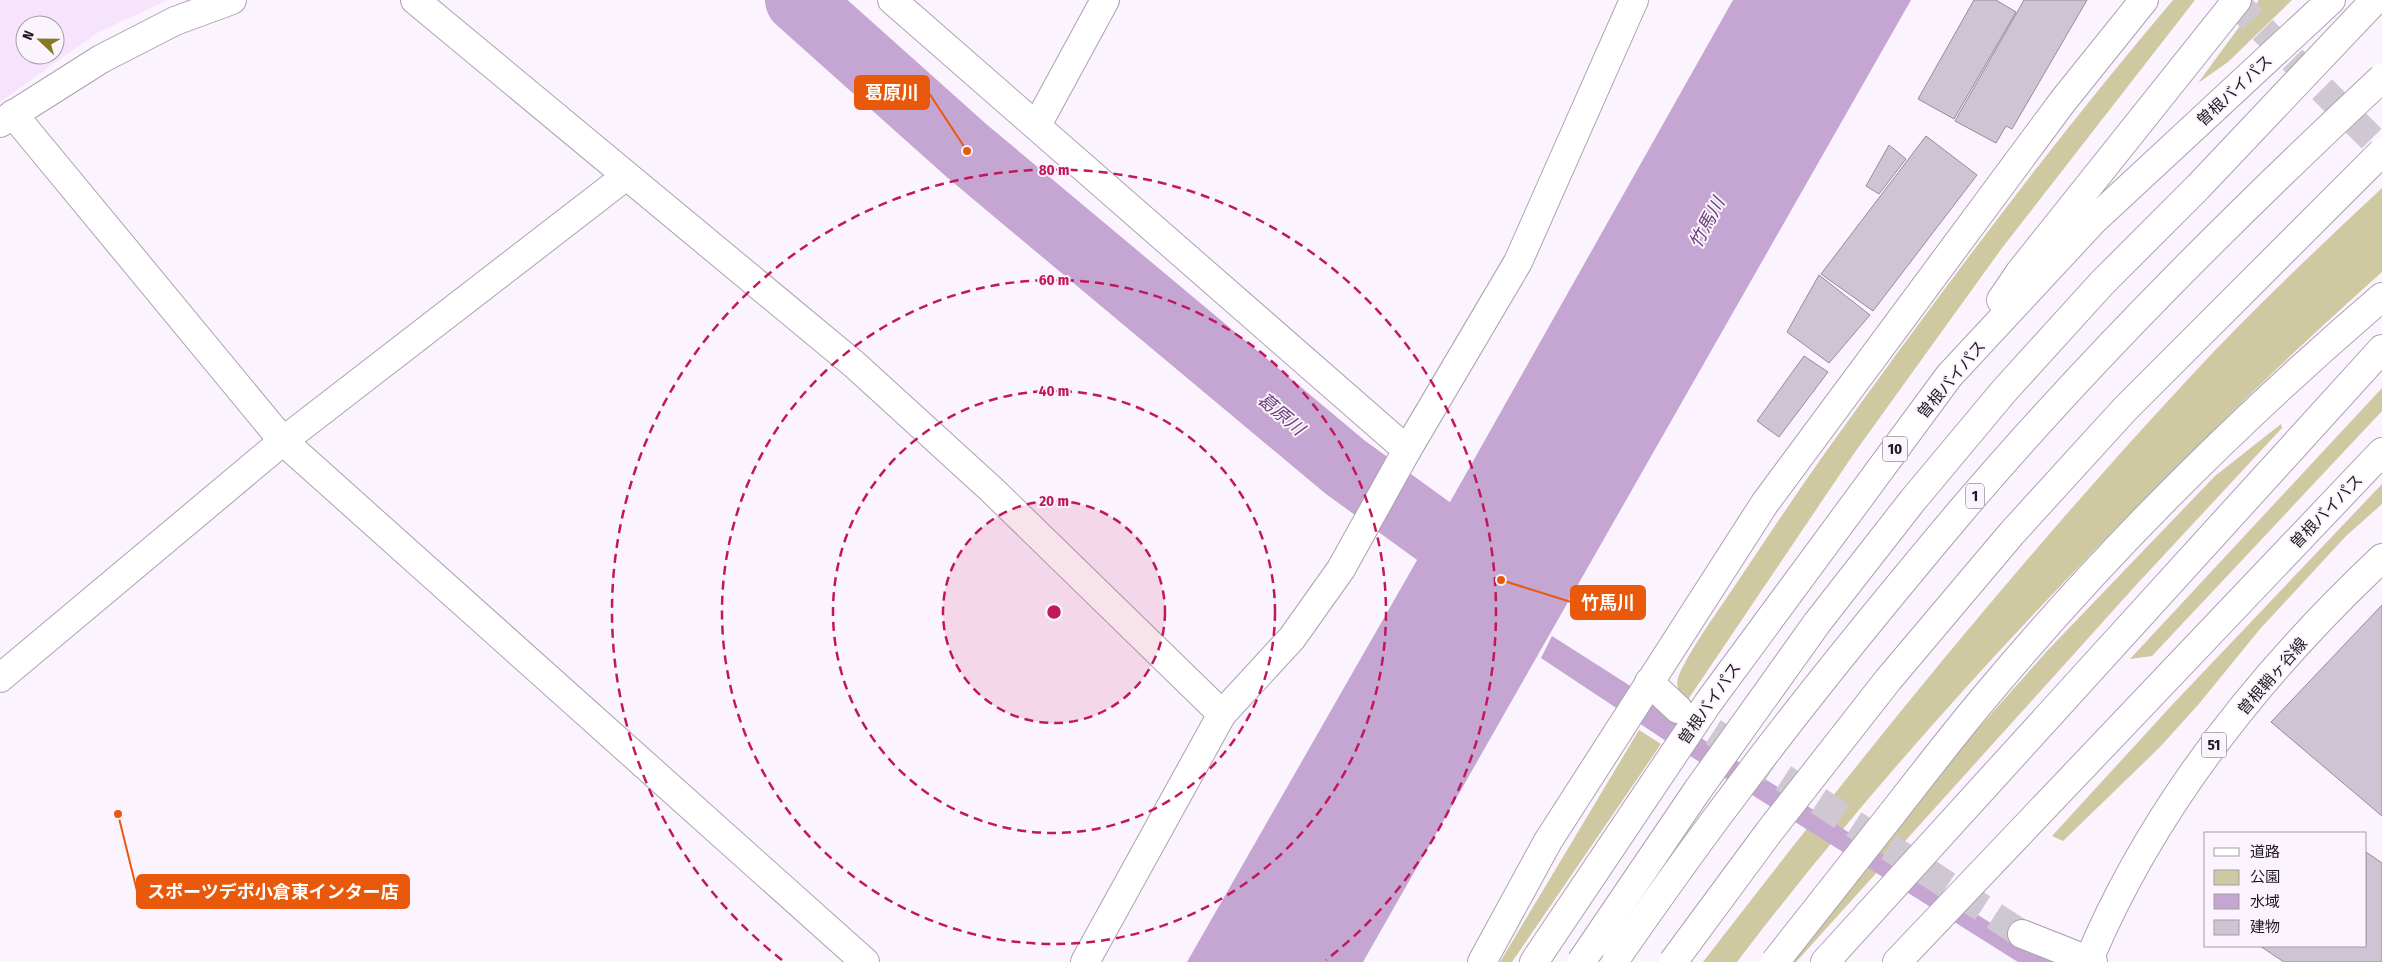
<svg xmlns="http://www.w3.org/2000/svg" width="2382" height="962" font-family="'Fira Sans Condensed','Noto Sans JP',sans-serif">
  <rect width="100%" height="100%" fill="#fbf3fe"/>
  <!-- built -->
  <path fill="#f5e4fc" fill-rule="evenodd" d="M0 0H168L97 33 0 102ZM25 25H55V55H25Z"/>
  <!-- green -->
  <g fill="#cec9a0">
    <path d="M2173 0H2195L2002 248 1855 452 1687 701C1678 694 1675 685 1679 675 1691 648 1716 614 1732 590 1763 544 1793 498 1825 453 1936 298 2050 145 2173 0Z"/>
    <path d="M2259 0H2292L2228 62 2198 83Z"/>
    <path d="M2382 188V272C2265 376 2154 487 2046 601 1937 716 1833 836 1737 962H1703C1858 761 2017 563 2190 377 2251 311 2317 249 2382 188Z"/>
    <path d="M2382 388V411L2152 656 2130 659Z"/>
    <path d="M2281 424 2282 428 2137 584 1796 962H1782L1898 819 2047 651 2215 476Z"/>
    <path d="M2382 484V504L2346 536 2260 629 2198 705 2159 748 2063 841 2052 836 2172 705Z"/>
    <path d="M1639 730 1661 744 1512 962H1500Z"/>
  </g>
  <!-- water -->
  <g fill="#c5a5d2">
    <path d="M1733 0H1911L1363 962H1187L1432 534Z"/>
    <path d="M1552 636 1665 708V715L2022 943 2056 962H2018L1663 739 1541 658Z"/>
  </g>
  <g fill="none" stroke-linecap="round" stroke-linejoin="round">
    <!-- river -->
    <path stroke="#c5a5d2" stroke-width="66" d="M798 0 967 151 1345 467 1501 580"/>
  </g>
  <!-- building -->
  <g fill="#cfc4d4" stroke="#968b9b">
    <path d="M1974 0H1996L2016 12 1954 119 1918 99Z"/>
    <path d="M2024 0H2087L2012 129 2006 126 1996 143 1955 121Z"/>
    <path d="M1926 136 1977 175 1873 311 1821 274Z"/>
    <path d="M1889 145 1906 159 1879 194 1866 186Z"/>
    <path d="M1819 275 1870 315 1829 363 1787 332Z"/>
    <path d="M1804 356 1828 372 1779 437 1757 421Z"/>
    <path d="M2382 605V816L2271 722Z"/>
    <path d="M2366 852 2382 863V962H2284L2260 946H2366Z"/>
  </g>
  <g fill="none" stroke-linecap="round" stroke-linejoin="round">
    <!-- street-tunnel -->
    <g stroke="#cfc8d2" stroke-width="28" stroke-dasharray="28 14" stroke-linecap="butt">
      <path d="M2233 0 2382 149"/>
      <path d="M1678 709 2022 934"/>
    </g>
    <defs>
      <g id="street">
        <path d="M1649 682 1678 709"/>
        <path d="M2022 934 2093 962"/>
        <path d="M1482 962 1548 841 1765 503 2063 101 2144 0"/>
      </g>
      <g id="secondary">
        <path d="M415 0 855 365 992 490 1222 714"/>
        <path d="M892 0 1407 450"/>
        <path d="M13 114 283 441 865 962"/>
        <path d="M0 123 101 59 175 21 232 0"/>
        <path d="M1037 125 1105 0"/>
        <path d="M0 678 283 441 626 176"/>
        <path d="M1085 962 1222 714 1292 638 1341 569 1407 450 1518 262 1634 0"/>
      </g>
      <path id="primary" d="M2088 962C2152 808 2261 672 2382 558"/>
      <g id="highway">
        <path d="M2001 300 2020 272 2237 0"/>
        <path d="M1891 815C1924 773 1956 731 1990 691 2109 549 2242 417 2382 297"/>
        <path d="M1534 962 1708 703 1949 376 2093 221 2331 0"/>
        <path d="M1825 962 2382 349"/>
        <path d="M1897 962 2382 452"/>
      </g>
    </defs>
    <!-- street casing -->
    <use href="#street" stroke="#ada1b1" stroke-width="30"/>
    <!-- secondary casing -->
    <use href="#secondary" stroke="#ada1b1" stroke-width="30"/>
    <!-- primary casing -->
    <use href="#primary" stroke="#ada1b1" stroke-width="30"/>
    <!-- highway casing -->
    <use href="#highway" stroke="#ada1b1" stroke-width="30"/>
    <!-- street -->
    <use href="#street" stroke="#fff" stroke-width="28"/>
    <!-- secondary -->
    <use href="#secondary" stroke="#fff" stroke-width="28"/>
    <!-- primary -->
    <use href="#primary" stroke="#fff" stroke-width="28"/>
    <!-- highway -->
    <use href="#highway" stroke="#fff" stroke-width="28"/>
    <defs>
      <g id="highway-bridge">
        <path d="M1617 957C1654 904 1691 851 1730 800 1803 701 1882 605 1961 511 2091 358 2235 215 2382 78"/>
        <path d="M1581 962 1697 791 1817 623 1913 500 2004 391 2102 283 2198 187 2375 0"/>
        <path d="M1673 962 1769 832 1888 680 2012 533 2125 409 2382 152"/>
        <path d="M1775 962 1891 815"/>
      </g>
    </defs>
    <!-- highway-bridge casing -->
    <use href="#highway-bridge" stroke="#ada1b1" stroke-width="30" stroke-linecap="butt"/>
    <!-- highway-bridge -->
    <use href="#highway-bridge" stroke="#fff" stroke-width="28"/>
  </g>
  <!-- distance rings -->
  <circle cx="1054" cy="612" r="111" fill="#c2185b" fill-opacity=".12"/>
  <g fill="none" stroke="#c2185b" stroke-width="2.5" stroke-dasharray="9 6">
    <circle cx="1054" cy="612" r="111"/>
    <circle cx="1054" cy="612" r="221"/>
    <circle cx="1054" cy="612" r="332"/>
    <path d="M782 960A442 442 0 1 1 1326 960"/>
  </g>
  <g text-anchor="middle" stroke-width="4" stroke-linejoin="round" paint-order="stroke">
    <!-- shield labels -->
    <g fill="#fbf3fe" stroke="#625c63" stroke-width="1">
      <rect x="1882.5" y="436.5" width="25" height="25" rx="4"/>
      <rect x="1966" y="483.5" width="18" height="25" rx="4"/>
      <rect x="2201.5" y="732.5" width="25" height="25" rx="4"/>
    </g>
    <g font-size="15" font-weight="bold" fill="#201b21">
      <text x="1895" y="454">10</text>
      <text x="1975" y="501">1</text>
      <text x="2214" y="750">51</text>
    </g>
    <!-- street labels -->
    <g font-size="16" fill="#201b21" stroke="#fbf3fe">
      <text transform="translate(2234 90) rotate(-43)" y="6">曽根バイパス</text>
      <text transform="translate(1951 379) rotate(-50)" y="6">曽根バイパス</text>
      <text transform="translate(2326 511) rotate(-46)" y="6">曽根バイパス</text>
      <text transform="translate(2272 676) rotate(-49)" y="6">曽根鞘ヶ谷線</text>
      <text transform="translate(1709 703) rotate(-55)" y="6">曽根バイパス</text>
    </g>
    <!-- water labels -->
    <g font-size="18" font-style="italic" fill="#683f77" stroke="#fbf3fe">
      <text transform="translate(1707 223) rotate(-62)" y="6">竹馬川</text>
      <text transform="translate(1281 414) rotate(40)" y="6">葛原川</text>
    </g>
  </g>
  <circle cx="1054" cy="612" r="8" fill="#c2185b" stroke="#fbf3fe" stroke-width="2.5"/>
  <g font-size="15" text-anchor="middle" font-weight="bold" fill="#c2185b" stroke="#fbf3fe" stroke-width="4" stroke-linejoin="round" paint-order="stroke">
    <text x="1054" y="175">80 m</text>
    <text x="1054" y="285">60 m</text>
    <text x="1054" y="396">40 m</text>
    <text x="1054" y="506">20 m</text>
  </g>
  <!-- callouts -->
  <path fill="none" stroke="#e8590c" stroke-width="2" d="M967 151L929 93M1501 580L1571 602M118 814L137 891"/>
  <g fill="#e8590c" stroke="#fbf3fe" stroke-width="2">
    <circle cx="967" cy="151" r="5"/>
    <circle cx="1501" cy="580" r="5"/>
    <circle cx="118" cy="814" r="5"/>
  </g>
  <g fill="#e8590c" stroke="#e8590c" stroke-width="2">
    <rect x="855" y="76" width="74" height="33" rx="5"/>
    <rect x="1571" y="586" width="74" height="33" rx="5"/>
    <rect x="137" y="875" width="272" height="33" rx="5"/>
  </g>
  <g font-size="18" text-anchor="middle" font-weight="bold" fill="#fff">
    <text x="892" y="99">葛原川</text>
    <text x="1608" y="609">竹馬川</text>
    <text x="273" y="898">スポーツデポ小倉東インター店</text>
  </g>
  <!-- legend -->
  <rect x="2204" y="832" width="162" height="115" fill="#fbf3fe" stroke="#a39da6"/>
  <rect x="2214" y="848" width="25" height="8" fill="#ffffff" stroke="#a39da6"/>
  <text x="2250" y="857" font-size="15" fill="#201b21">道路</text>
  <rect x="2214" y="870" width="25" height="15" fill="#cec9a0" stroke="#a39da6"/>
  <text x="2250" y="882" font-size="15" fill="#201b21">公園</text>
  <rect x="2214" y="894" width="25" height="15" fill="#c5a5d2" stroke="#a39da6"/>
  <text x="2250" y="907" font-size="15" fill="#201b21">水域</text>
  <rect x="2214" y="920" width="25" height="15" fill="#cfc4d4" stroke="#a39da6"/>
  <text x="2250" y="932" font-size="15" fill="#201b21">建物</text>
  <!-- north arrow -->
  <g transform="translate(40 40) rotate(292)"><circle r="24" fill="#fbf3fe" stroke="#a39da6"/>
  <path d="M0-4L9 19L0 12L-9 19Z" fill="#847a1f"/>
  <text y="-8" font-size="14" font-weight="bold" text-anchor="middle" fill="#201b21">N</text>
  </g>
</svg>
